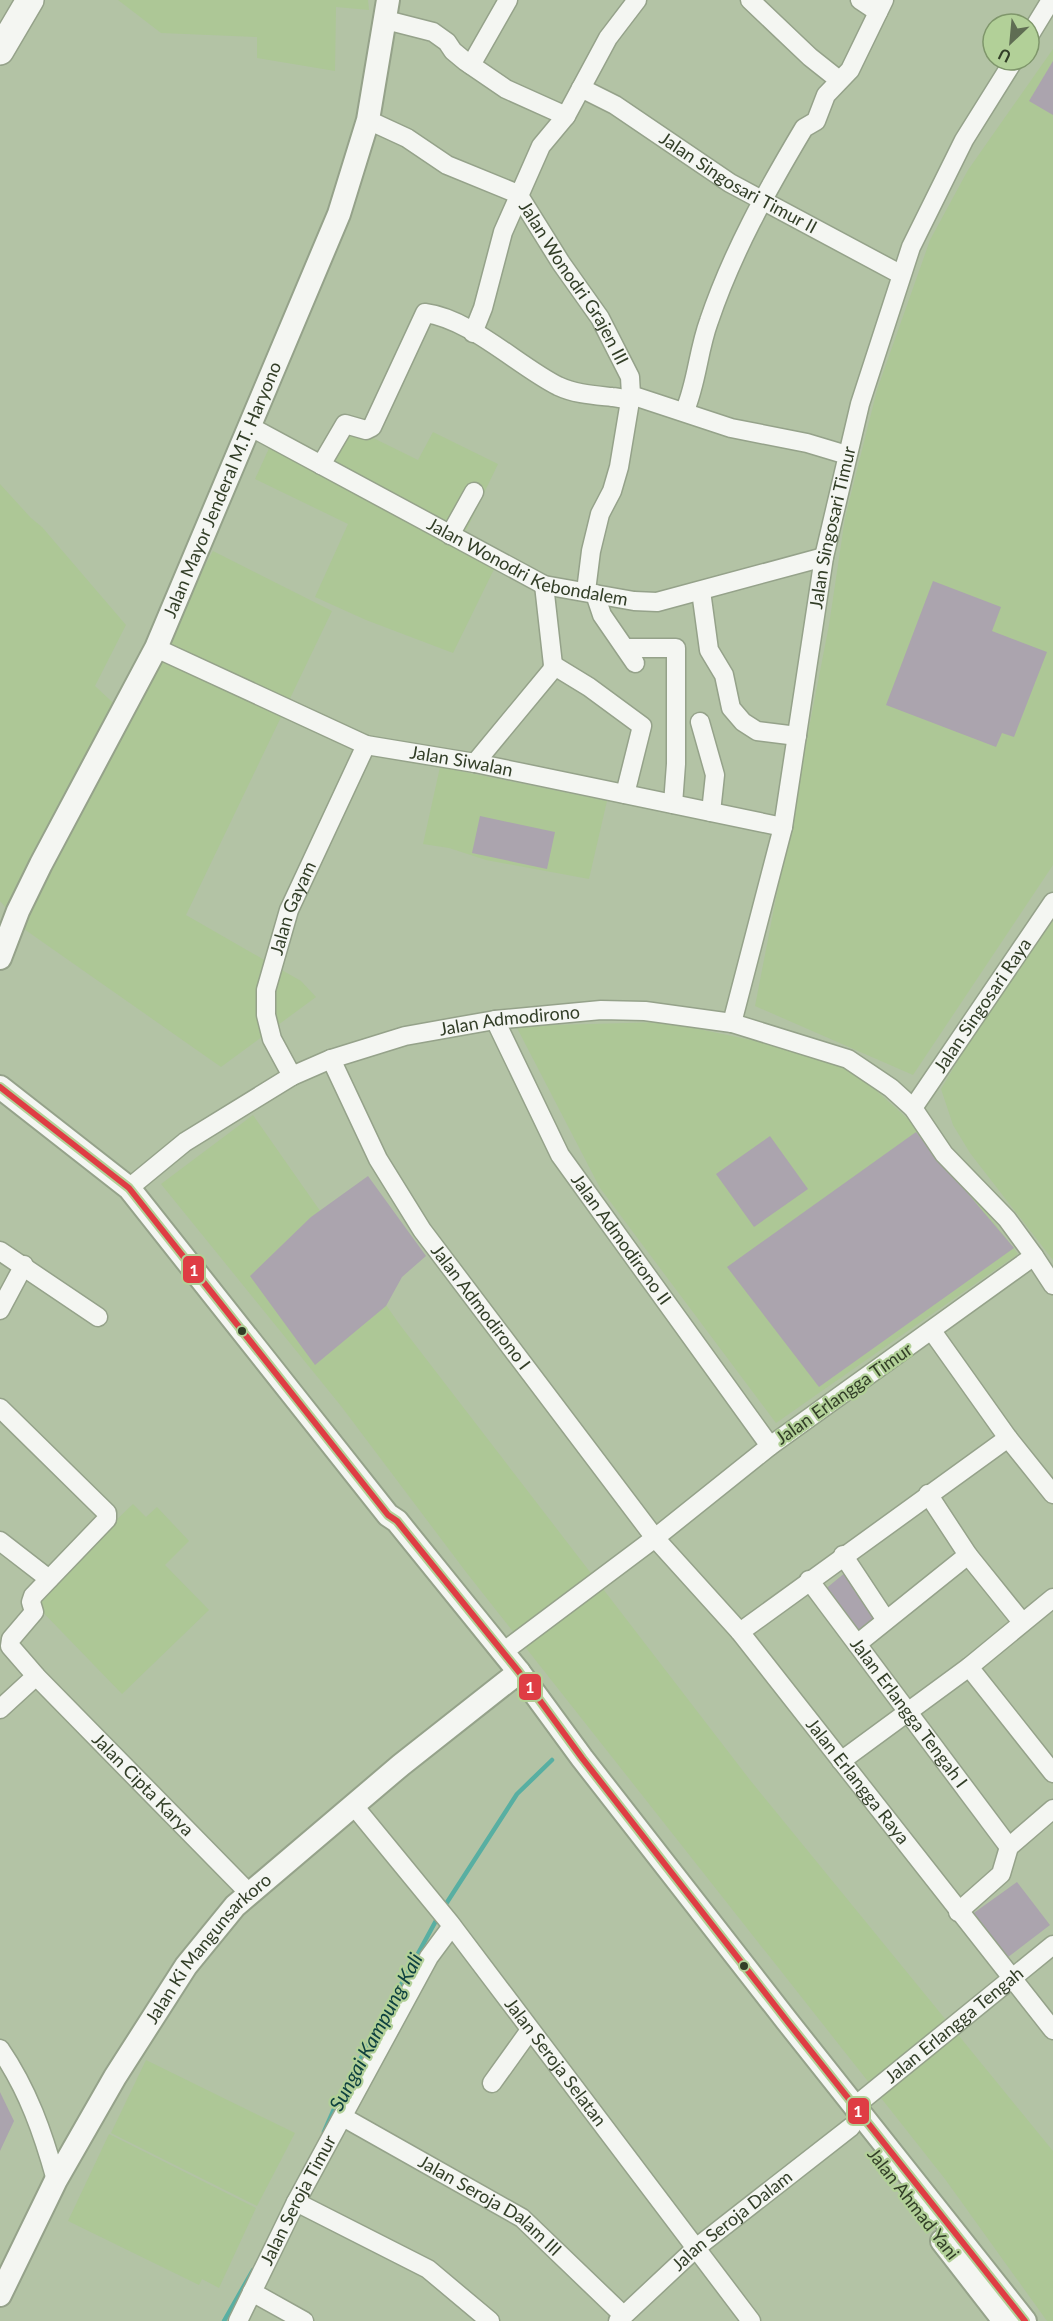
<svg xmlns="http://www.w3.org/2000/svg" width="1053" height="2321" font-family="Lato,sans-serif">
  <rect width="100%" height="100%" fill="#b3c3a5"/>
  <!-- built -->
  <g fill="#adc796">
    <path d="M118 0H368L369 10 336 7 335 71 257 58V37L161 33Z"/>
    <path d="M1053 49V865L913 1075 755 1006 829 625 845 518 877 390 930 240 968 170Z"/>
    <path d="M347 425 418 460 433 432 498 464 464 535 501 555 453 653 366 620 315 597 348 524 255 479 270 446 324 472Z"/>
    <path d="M0 484 31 518 42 527 126 625 95 686 123 712 213 551 332 611 186 915 301 981 316 997 221 1067 24 929 0 901Z"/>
    <path d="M440 767 607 801 589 879 486 860 449 848 423 844Z"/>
    <path d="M1053 922V1260L970 1153 953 1125 941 1089 1037 928Z"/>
    <path d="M665 1022 841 1059 908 1119 977 1200 1018 1254 776 1423 600 1188 516 1026Z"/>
    <path d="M253 1115 400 1325 750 1780 1053 2151V2321H1047L945 2179 466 1572 341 1406 161 1184Z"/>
    <path d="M133 1504 146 1517 157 1507 189 1541 165 1565 209 1610 122 1694 32 1601Z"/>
    <path d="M146 2060 295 2133 257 2206 111 2133Z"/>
    <path d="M109 2134 256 2208 219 2288 202 2279 199 2285 68 2221Z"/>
  </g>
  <!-- green -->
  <g fill="#aba4ae">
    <path d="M1053 61V115L1029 101Z"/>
    <path d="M933 581 1001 607 992 631 1047 652 1014 737 1002 733 996 747 886 705Z"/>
    <path d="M480 816 555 832 547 869 472 853Z"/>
    <path d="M916 1132 1014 1248 819 1387 727 1267Z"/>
    <path d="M770 1136 808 1189 754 1227 716 1174Z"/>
    <path d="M368 1176 426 1256 402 1277 386 1306 315 1365 250 1276 311 1217Z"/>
    <path d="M846 1572 884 1618 861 1637 823 1591Z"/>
    <path d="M1017 1882 1050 1925 1003 1961 971 1915Z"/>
    <path d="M0 2092 14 2121 0 2151Z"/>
  </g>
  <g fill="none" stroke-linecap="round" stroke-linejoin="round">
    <!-- stream -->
    <g stroke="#58afa2" stroke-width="4.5">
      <path d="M444 1907 517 1794 552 1760"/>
      <path d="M324 2132 338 2100 438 1917"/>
      <path d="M224 2321 253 2270"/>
    </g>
    <defs>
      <g id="minor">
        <path d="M750 0 810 57 839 80"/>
        <path d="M860 0 878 12"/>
        <path d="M386 20 433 32 447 42 453 51 465 61 506 89 566 116"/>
        <path d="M1029 36 1051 0"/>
        <path d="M471 65 508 0"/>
        <path id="s1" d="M581 88 615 105 730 183 900 274"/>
        <path id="s2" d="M368 120 407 138 447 165 518 194 561 263 600 318 630 377 631 395 731 428 807 443 847 455"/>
        <path d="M473 333 483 308 503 232 541 146 566 116 608 38 637 0"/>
        <path d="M685 410C697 382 698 351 709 321 732 253 767 190 804 128L816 121 826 95 850 70 884 0"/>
        <path id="s3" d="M249 426 544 585 634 601 657 602 824 557"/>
        <path d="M321 465 345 424 366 430 372 427 425 313C471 319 518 366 558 386 575 394 593 395 612 397 618 397 623 400 630 398"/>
        <path d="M450 535 474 492"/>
        <path d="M586 591 591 551 600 514 612 491 619 467 631 395"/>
        <path d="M701 591 709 650 724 675 731 708 743 722 757 731 797 736"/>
        <path d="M595 594 602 615 635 663"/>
        <path id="s4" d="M156 648 366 745 475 763 783 827"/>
        <path d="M626 648H676V764L673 804"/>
        <path d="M553 665 589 687 642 726 625 794"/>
        <path d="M700 722 715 775 711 812"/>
        <path d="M475 763 552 670 553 665 544 585"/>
        <path id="s5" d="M495 1020 560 1155 770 1446"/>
        <path id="s6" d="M732 1023 783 827 824 557 860 404 911 247 964 140 1014 60"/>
        <path id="s7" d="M331 1059 378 1159 422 1230 655 1538 740 1632 1053 2030"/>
        <path id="s8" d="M292 1076 272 1039 266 1015V990L289 910 366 745"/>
        <path id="s9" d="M913 1108 1053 902"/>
        <path id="s10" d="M129 1188 185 1142 292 1076 331 1059 405 1036 495 1020 601 1010 645 1011 732 1023 848 1059 891 1088 913 1108 944 1154 1007 1219 1034 1256 770 1446 655 1538 503 1652"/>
        <path d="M0 1251 98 1317"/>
        <path d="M1034 1256 1053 1285"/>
        <path d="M0 1310 24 1265"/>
        <path d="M932 1331 1008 1438 1053 1494"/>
        <path id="s11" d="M0 1408 107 1513V1519L33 1596 31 1602 34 1612 11 1639 10 1646 36 1676 249 1893"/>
        <path d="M928 1494 968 1555 1022 1622"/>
        <path d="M0 1541 49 1579"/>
        <path d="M843 1555 886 1620"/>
        <path id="s12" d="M809 1580 1009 1847"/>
        <path d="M740 1632 1008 1438"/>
        <path d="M857 1644 968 1555"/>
        <path d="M969 1667 1053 1773"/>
        <path d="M0 1709 36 1676"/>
        <path d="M841 1761 969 1667 1053 1598"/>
        <path id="s13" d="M354 1806 450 1923 751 2321"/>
        <path d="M958 1912 1001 1874 1009 1847 1053 1809"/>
        <path d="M0 2049C28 2090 43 2133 56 2180"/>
        <path d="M492 2083 530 2030"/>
        <path id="s14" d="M855 2106 1053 1945"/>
        <path id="s15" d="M343 2117 522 2218 623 2315"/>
        <path d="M296 2202 428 2269 490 2321"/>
        <path d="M252 2292 304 2321"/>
        <path id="s16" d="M238 2321 296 2202 429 1957 452 1926"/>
        <path id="s17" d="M618 2321 696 2248 851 2127"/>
      </g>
      <g id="major">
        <path id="s18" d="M0 958 18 911 41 864 156 648 339 214 368 120 388 0"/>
        <path d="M0 1087 129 1188 388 1515 397 1521 519 1672 582 1758 787 2021 1025 2321"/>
        <path d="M942 2241 1004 2321"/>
        <path id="s19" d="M0 2295 56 2180 115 2077 186 1966 235 1906 401 1765 519 1672"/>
      </g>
      <path id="highway" d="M0 51 30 0"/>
    </defs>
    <!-- minor casing -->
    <use href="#minor" stroke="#95a28a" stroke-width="21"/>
    <!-- major casing -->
    <use href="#major" stroke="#95a28a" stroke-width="26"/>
    <!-- highway casing -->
    <use href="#highway" stroke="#95a28a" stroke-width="30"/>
    <!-- minor -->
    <use href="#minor" stroke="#f4f6f2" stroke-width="18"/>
    <!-- major -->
    <use href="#major" stroke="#f4f6f2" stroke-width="22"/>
    <!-- highway -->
    <use href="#highway" stroke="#f4f6f2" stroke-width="27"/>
    <defs>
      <path id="bus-1" d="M0 1087 129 1188 388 1515 397 1521 519 1672 582 1758 787 2021 1025 2321"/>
    </defs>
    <!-- bus-1 casing -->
    <use href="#bus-1" stroke="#b2d098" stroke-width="10"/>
    <!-- bus-1 -->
    <use href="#bus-1" stroke="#df3d44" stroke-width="6"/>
  </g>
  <!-- markers -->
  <g fill="#323e27" stroke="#b2d098" stroke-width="2">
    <circle cx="242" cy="1331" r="5"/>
    <circle cx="744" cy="1966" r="5"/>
  </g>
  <g text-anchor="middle" stroke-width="4.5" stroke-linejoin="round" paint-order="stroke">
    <!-- street labels -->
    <g font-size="18" fill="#323e27" stroke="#b2d098">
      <text dy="6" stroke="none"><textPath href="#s1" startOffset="184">Jalan Singosari Timur II</textPath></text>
      <text dy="6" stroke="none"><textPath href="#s2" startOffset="273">Jalan Wonodri Grajen III</textPath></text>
      <text dy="6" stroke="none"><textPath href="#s18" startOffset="519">Jalan Mayor Jenderal M.T. Haryono</textPath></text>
      <text dy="6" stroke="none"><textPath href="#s6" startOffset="506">Jalan Singosari Timur</textPath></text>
      <text dy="6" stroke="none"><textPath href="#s3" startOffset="312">Jalan Wonodri Kebondalem</textPath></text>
      <text dy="6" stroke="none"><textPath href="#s4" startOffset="328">Jalan Siwalan</textPath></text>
      <text dy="6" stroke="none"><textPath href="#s8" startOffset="178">Jalan Gayam</textPath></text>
      <text dy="6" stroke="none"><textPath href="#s9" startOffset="124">Jalan Singosari Raya</textPath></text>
      <text dy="6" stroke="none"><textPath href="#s10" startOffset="424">Jalan Admodirono</textPath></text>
      <text dy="6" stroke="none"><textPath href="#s5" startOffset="254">Jalan Admodirono II</textPath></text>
      <text dy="6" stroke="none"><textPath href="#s7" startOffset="291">Jalan Admodirono I</textPath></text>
      <text transform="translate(844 1394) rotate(-35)" y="6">Jalan Erlangga Timur</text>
      <text dy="6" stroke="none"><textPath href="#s12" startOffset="166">Jalan Erlangga Tengah I</textPath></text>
      <text dy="6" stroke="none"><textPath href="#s7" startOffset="897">Jalan Erlangga Raya</textPath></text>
      <text dy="6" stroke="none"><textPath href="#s11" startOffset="514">Jalan Cipta Karya</textPath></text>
      <text dy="6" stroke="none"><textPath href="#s19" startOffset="406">Jalan Ki Mangunsarkoro</textPath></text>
      <text dy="6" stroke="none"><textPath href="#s14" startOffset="128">Jalan Erlangga Tengah</textPath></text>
      <text dy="6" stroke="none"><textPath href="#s13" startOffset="326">Jalan Seroja Selatan</textPath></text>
      <text dy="6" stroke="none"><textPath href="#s16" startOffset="135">Jalan Seroja Timur</textPath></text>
      <text transform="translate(913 2204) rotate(52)" y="6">Jalan Ahmad Yani</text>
      <text dy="6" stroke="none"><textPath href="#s15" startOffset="172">Jalan Seroja Dalam III</textPath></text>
      <text dy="6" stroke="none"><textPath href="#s17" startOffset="152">Jalan Seroja Dalam</textPath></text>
    </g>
    <!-- water labels -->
    <g font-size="20" font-style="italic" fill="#0f4240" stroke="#b2d098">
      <text transform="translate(376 2032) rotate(-62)" y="7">Sungai Kampung Kali</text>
    </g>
  </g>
  <g stroke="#b2d098" stroke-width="2">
    <rect x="182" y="1255" width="23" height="29" rx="6" fill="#df3d44"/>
    <rect x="518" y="1673" width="24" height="28" rx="6" fill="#df3d44"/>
    <rect x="847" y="2097" width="23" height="28" rx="6" fill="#df3d44"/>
  </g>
  <g font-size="16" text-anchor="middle" font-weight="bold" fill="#fff">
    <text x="194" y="1276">1</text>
    <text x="530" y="1693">1</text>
    <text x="858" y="2117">1</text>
  </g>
  <!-- north arrow -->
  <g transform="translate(1011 42) rotate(206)"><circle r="28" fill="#b2d098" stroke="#7f966b" stroke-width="1.5"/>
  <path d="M0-4.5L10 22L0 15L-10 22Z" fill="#5f6d53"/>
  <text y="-9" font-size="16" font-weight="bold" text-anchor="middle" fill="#323e27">U</text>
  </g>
</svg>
